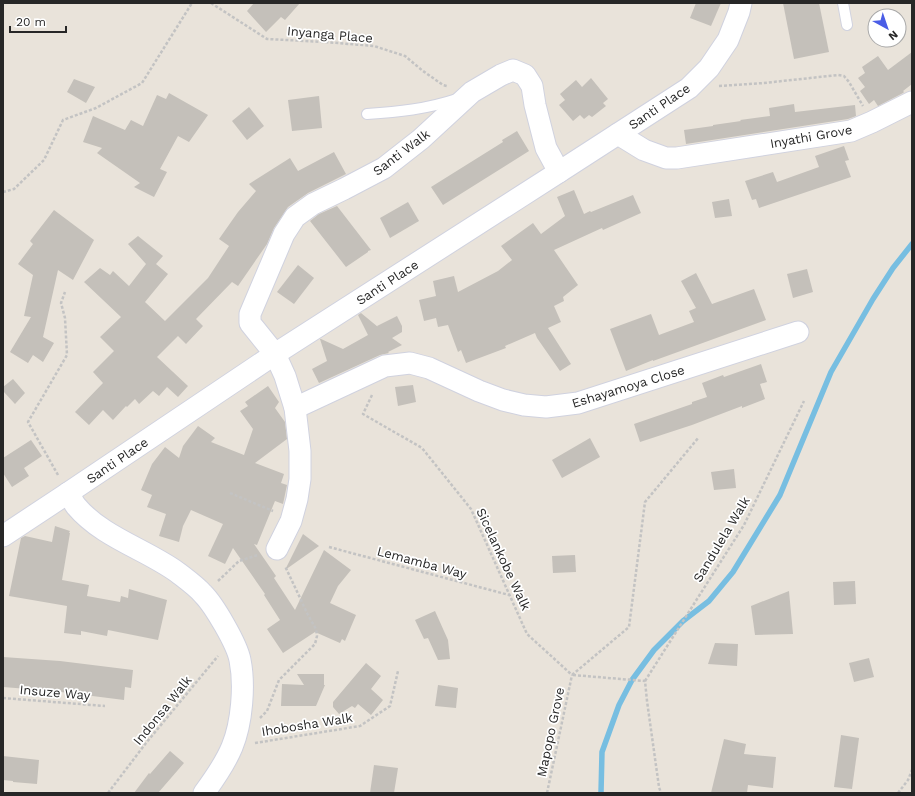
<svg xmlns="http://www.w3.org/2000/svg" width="915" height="796" font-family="'Work Sans',sans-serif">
  <rect width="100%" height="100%" fill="#e9e3da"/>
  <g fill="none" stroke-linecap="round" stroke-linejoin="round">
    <!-- stream -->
    <path stroke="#77bee1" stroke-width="5.5" d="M601 793 602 752 619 705 632 680 654 650 683 621 709 601 733 572 780 495 831 372 873 299 893 268 912 244"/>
  </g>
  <!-- building -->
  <g fill="#c4c0ba">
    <path d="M254 3H300L285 20 281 17 266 32 247 11Z"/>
    <path d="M696 3H721L711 26 690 18Z"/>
    <path d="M783 3H819L829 52 794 59Z"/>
    <path d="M912 52V84L903 91 904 92 903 93 878 106 874 100 869 104 860 91 865 87 858 78 865 73 862 67 878 56 888 70Z"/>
    <path d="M591 78 608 99 603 103 606 106 592 117 589 115 584 119 580 115 573 121 559 105 565 100 560 94 576 80 582 87Z"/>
    <path d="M74 79 95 87 86 103 67 92Z"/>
    <path d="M169 93 208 115 189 142 178 136 160 169 167 172 154 197 134 187 140 183 97 153 102 148 83 142 93 116 125 130 131 120 143 126 157 95 166 99Z"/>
    <path d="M319 96 322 128 292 131 288 100Z"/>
    <path d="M794 104 795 112 855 105 856 116 848 119 686 144 684 130 713 126V125L741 121 740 120 770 116 769 108Z"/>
    <path d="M249 107 264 126 247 140 232 121Z"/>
    <path d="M517 131 529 151 443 205 431 187 503 142 502 140Z"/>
    <path d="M844 146 849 160 845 161 851 177 759 208 756 199 752 200 745 181 773 172 777 182 819 167 815 156Z"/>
    <path d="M334 152 346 174 308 193 288 207 274 228 267 244 238 286 232 282 196 319 203 326 186 344 178 336 157 357 188 386 178 397 167 387 159 396 153 391 139 404 135 399 127 407 126 406 113 420 103 410 89 425 75 412 103 383 93 372 114 351 100 337 121 317 84 282 100 268 110 275 113 271 129 286 146 264 128 244 138 236 163 256 156 264 168 274 145 302 165 321 208 278 229 246 219 239 238 212 256 191 249 184 290 158 298 171Z"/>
    <path d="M574 190 584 214 590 211 591 212 633 195 641 213 603 230 602 228 554 250 578 285 563 297 564 301 554 306 561 322 548 328 571 364 560 371 537 338 535 333 505 346 506 348 466 363 461 350 458 352 448 325 438 327 436 318 424 321 419 300 436 296 433 281 454 276 458 292 498 271 512 260 501 246 533 223 541 234 565 216 557 197Z"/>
    <path d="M729 199 732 216 715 218 712 202Z"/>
    <path d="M408 202 419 221 390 238 380 218Z"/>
    <path d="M337 206 371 250 368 251V252L346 267 310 221 319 214Z"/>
    <path d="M54 210 94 240 73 280 58 270 43 337 54 343 43 362 33 355 28 363 10 352 31 317 24 316 33 275 18 264 33 244 30 241Z"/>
    <path d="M298 265 314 278 294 304 277 292Z"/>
    <path d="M807 269 813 292 793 298 787 274Z"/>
    <path d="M696 273 712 304 754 289 766 320 653 361V360L626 371 610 329 651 314 659 335 694 322 689 311 696 308 681 281Z"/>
    <path d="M361 313 378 327 377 326 397 316 402 326V332L392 338 402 345 388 352 389 353 380 355 319 383 312 369 327 361 320 339H321L343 349 368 335 358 315Z"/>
    <path d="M761 364 767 382 760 384 765 399 742 408V406L692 425 640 442 634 424 692 404V402L707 397 702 383 723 375 724 377Z"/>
    <path d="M13 379 25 393 15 404 3 391V387Z"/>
    <path d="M413 385 416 402 398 406 395 387Z"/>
    <path d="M268 386 279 402 275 408 285 422 287 439 255 463 284 474 281 483 287 485 283 504 275 501 257 545 254 544 276 576 274 578 295 610 324 550 351 570 338 586 330 603 356 615 345 641 342 639 340 643 315 632 283 653 267 629 280 620 264 595 265 594 233 548 225 564 208 556 223 524 191 510 183 526 179 542 159 536 166 514 147 507 152 495 141 490 152 464 165 447 179 458 183 446 198 426 215 438 211 442 244 455 253 429 240 411 248 406 245 402Z"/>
    <path d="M590 438 600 457 562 478 552 460Z"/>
    <path d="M31 440 42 456 24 468 29 476 12 487 3 473V458Z"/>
    <path d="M734 469 736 488 714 490 711 472Z"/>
    <path d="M55 526 70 531 69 533H70L62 580 89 585 87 596 120 602 121 596 128 598 129 589 167 600 158 640 108 630 107 636 81 631V635L64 633 67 606 9 596 21 538 25 536 52 542Z"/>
    <path d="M303 534 319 546 285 570Z"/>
    <path d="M575 555 576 572 553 573 552 556Z"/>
    <path d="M855 581 856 604 834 605 833 582Z"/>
    <path d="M789 591 793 634 755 635 751 606Z"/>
    <path d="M435 611 448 640 450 659 438 660 428 638 424 639 415 620Z"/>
    <path d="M715 643 738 644 737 666 708 664Z"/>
    <path d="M3 657 60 661 133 670 131 688 125 687 124 700 53 691 3 687Z"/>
    <path d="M869 658 874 677 854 682 849 663Z"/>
    <path d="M366 663 381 676 371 689 383 700 371 715 358 704 355 708 352 706 339 714 333 707V702Z"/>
    <path d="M297 674H324V685H325L316 706H281L282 684 304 685Z"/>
    <path d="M438 685 458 688 456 708 435 706Z"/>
    <path d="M841 735 859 738 852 789 834 787Z"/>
    <path d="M724 739 746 744 744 754 776 757 773 788 748 785 747 793H711Z"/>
    <path d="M170 751 184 763 158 793H134L149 773 150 774Z"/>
    <path d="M3 756 39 760 37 784 13 782V781L3 780Z"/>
    <path d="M374 765 398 768 394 793H370Z"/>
  </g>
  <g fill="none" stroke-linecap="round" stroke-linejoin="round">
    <defs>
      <g id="lane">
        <path d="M843 3 847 25"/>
        <path d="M367 114C398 112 427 109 457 99"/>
      </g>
      <g id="street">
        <path d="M618 134 644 150 666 158H677L851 131 872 122 912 102"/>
        <path d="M295 408 385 366 410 363 429 368 479 391 503 400 524 405 546 407 578 403 798 332"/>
        <path d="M68 493C71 497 73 502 76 506 102 537 145 549 177 572 186 579 196 586 203 594 214 605 237 644 240 660 245 685 242 723 232 747 225 764 215 778 204 793"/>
        <path d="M3 536 68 493 275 354 559 172 689 88 709 68 728 40 739 12 741 3"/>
        <path d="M277 549 291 521 297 499 300 479V451L295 408 285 376 275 354 250 323V314L284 234 295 217 313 204 344 189 384 168 421 139 472 92 501 75 513 70 525 75 532 86 535 105 546 148 559 172"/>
      </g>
    </defs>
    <!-- lane casing -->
    <use href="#lane" stroke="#d0d2df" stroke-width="12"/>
    <!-- street casing -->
    <use href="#street" stroke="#d0d2df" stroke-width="23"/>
    <!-- path -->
    <g stroke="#c3c3c3" stroke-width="2.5" stroke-dasharray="3 2" stroke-linecap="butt">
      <path d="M211 3 267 39 325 42 374 46 405 56 423 71 443 85 447 86"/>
      <path d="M719 86 764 83 838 75 844 76 849 82 863 106"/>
      <path d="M3 192 14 189 44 160 63 120 96 108 142 83 192 3"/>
      <path d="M372 395 363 414 422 448 471 509 527 634 572 675"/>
      <path d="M58 475 28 422 67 355 65 318 61 303 65 292"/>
      <path d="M230 493 273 511"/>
      <path d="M329 547 509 595"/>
      <path d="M218 581 239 561 258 555"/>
      <path d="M572 675 629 627 645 502 699 437"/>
      <path d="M573 675 645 681 647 701 659 787 661 793"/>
      <path d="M645 681 744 525 804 401"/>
      <path d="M3 698 105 706"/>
      <path d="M260 718 267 711 279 680 315 644 317 636 316 629 308 615 285 566"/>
      <path d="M255 743 360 726 390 706 398 671"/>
      <path d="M108 793 146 743 218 656"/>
      <path d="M547 793 572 675"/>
      <path d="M898 793 908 780 912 770"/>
    </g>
    <!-- lane -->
    <use href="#lane" stroke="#fff" stroke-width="10"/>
    <!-- street -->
    <use href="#street" stroke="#fff" stroke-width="21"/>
  </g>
  <g text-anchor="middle" stroke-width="3.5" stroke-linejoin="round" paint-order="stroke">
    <!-- street labels -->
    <g font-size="13" fill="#272727" stroke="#fff">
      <text transform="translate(330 34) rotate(5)" y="5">Inyanga Place</text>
      <text transform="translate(659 106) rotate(-34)" y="5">Santi Place</text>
      <text transform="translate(811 136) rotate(-10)" y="5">Inyathi Grove</text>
      <text transform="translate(401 152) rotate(-37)" y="5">Santi Walk</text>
      <text transform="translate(387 282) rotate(-33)" y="5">Santi Place</text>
      <text transform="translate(628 386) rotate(-17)" y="5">Eshayamoya Close</text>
      <text transform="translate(117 460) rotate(-34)" y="5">Santi Place</text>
      <text transform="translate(721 539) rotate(-59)" y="5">Sandulela Walk</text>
      <text transform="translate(504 559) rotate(65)" y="5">Sicelankobe Walk</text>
      <text transform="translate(422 562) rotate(15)" y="5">Lemamba Way</text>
      <text transform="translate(55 692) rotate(5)" y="5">Insuze Way</text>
      <text transform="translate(162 710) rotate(-51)" y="5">Indonsa Walk</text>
      <text transform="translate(307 724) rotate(-9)" y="5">Ihobosha Walk</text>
      <text transform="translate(550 732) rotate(-78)" y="5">Mapopo Grove</text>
    </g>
  </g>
  <!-- border -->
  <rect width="915" height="796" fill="none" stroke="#272727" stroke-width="8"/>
  <!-- north arrow -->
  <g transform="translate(887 28) rotate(140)"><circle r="19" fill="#ffffff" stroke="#a9a9a9"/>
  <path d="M0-3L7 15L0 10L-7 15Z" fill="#4a5de6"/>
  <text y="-6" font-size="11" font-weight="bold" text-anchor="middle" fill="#272727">N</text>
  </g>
  <!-- scale -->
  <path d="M10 26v6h56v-6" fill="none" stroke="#272727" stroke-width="2"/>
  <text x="16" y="26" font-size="12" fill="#272727" stroke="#ffffff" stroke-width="3" paint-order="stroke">20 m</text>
</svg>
